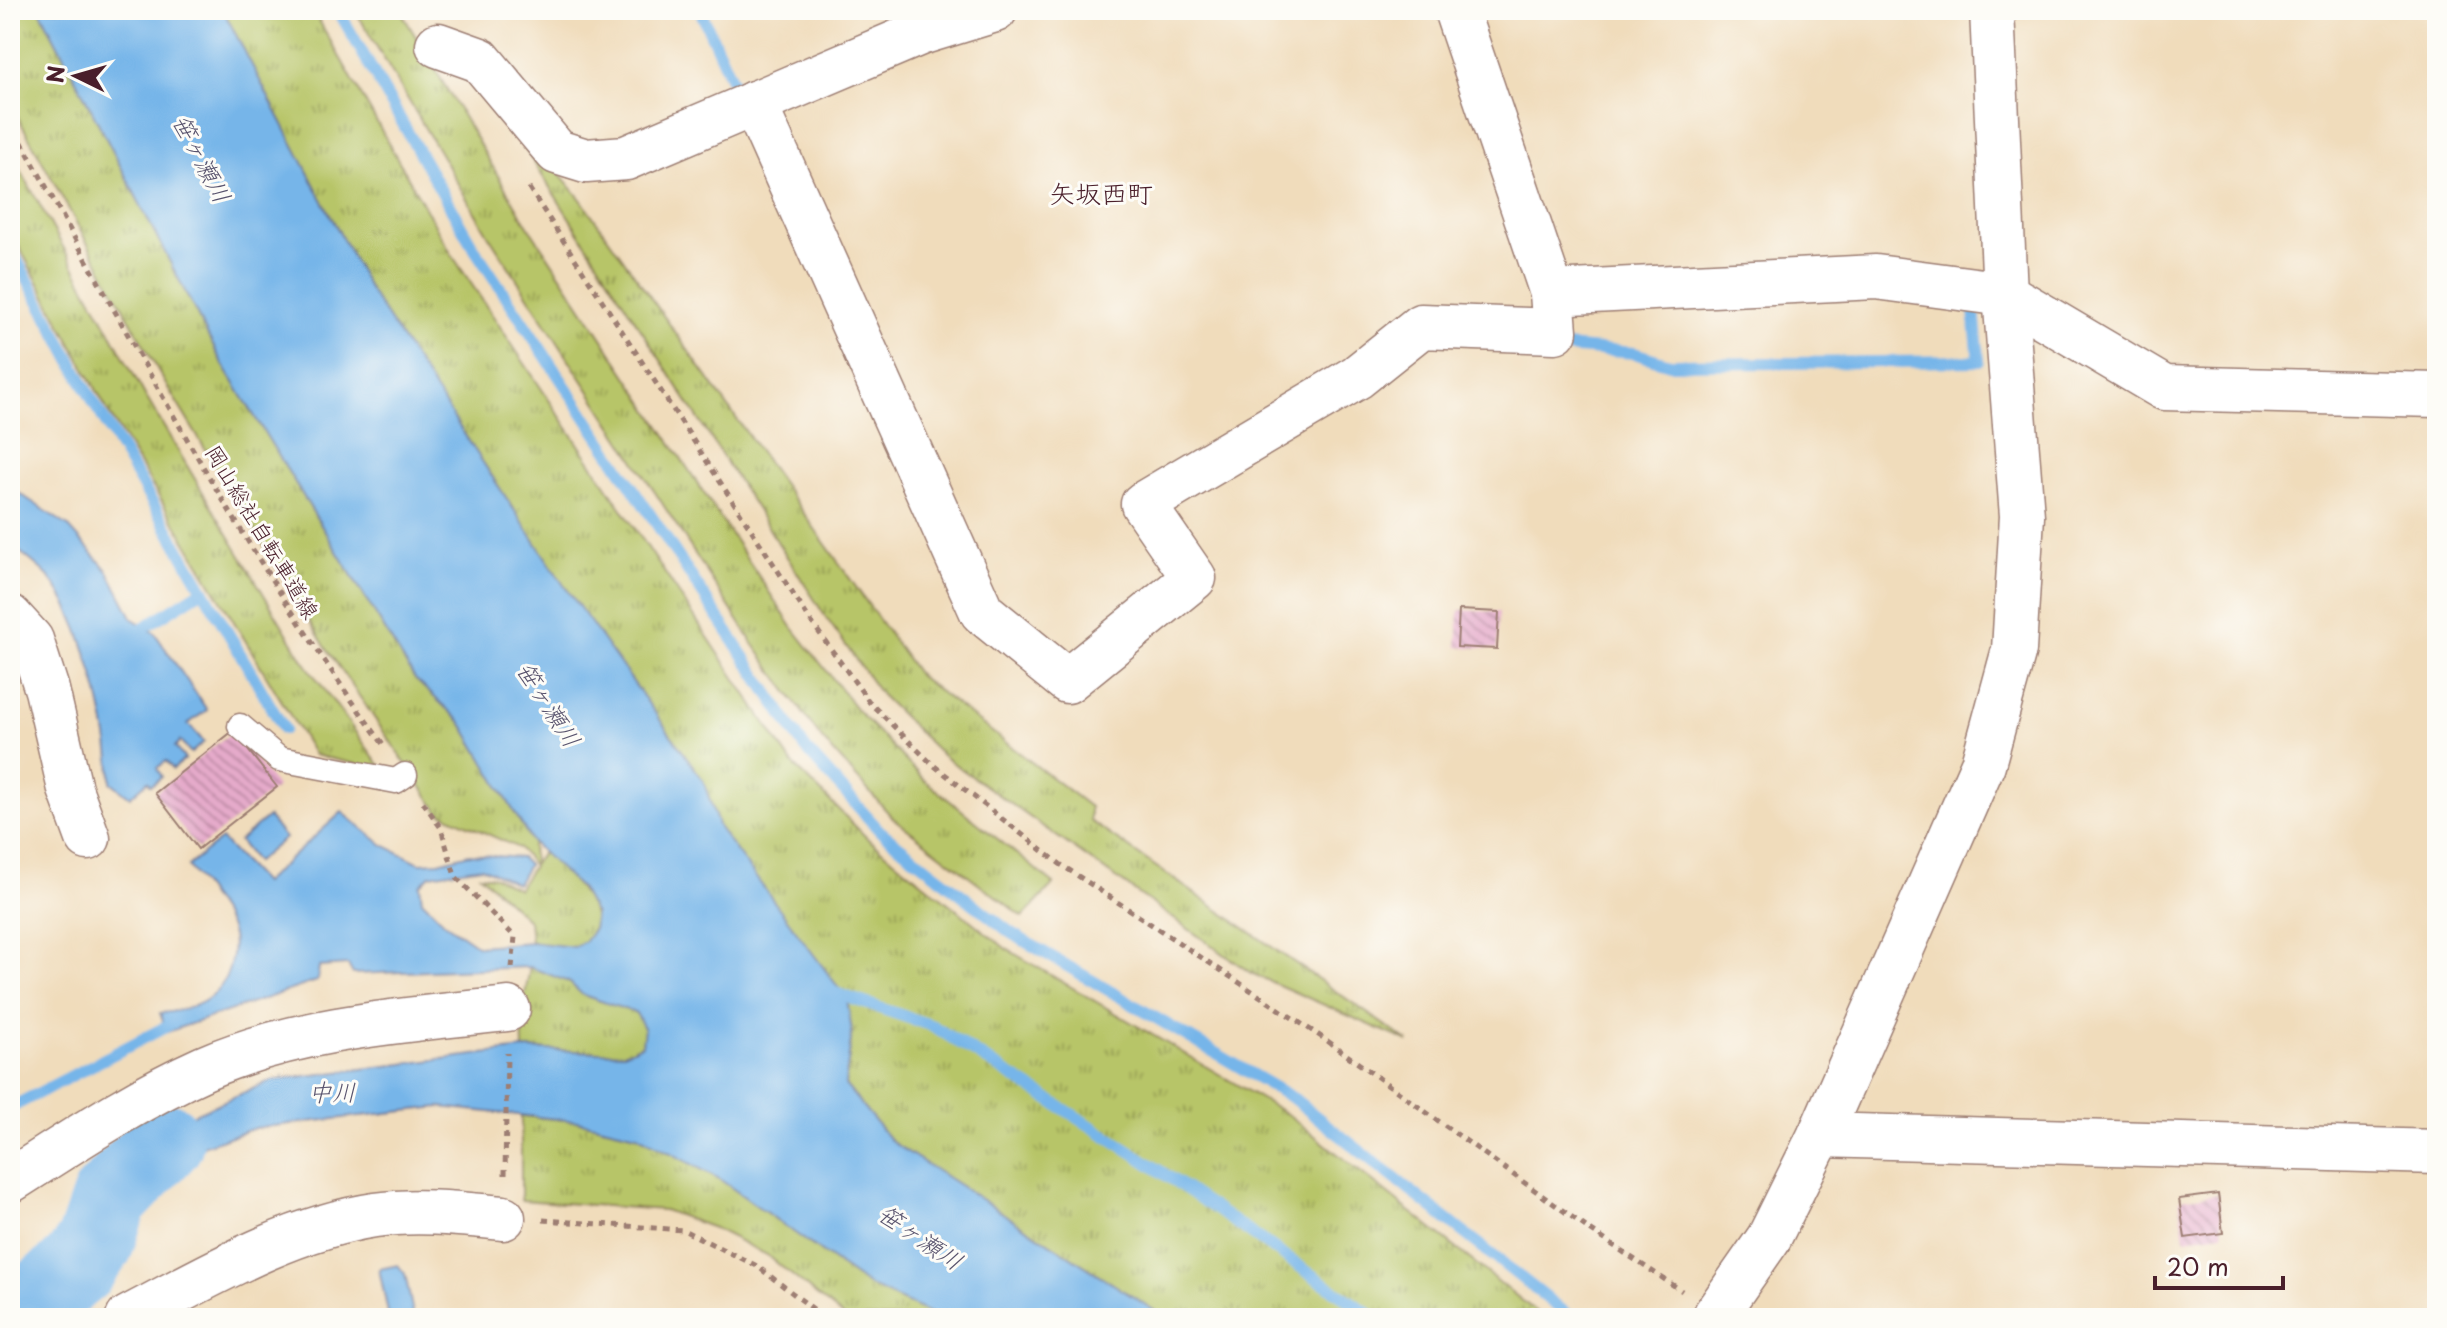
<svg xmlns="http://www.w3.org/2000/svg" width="2447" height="1328" font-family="'Playpen Sans','Klee One',sans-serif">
  <defs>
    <pattern id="grass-tufts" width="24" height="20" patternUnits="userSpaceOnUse" patternTransform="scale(2)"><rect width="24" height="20" fill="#b7c567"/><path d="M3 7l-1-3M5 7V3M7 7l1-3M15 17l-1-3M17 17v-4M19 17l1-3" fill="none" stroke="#979f55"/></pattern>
    <pattern id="building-back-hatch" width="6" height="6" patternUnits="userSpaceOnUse" patternTransform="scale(2)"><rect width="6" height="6" fill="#e5aaca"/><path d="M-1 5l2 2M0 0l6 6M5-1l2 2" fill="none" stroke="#bc8aa4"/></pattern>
  </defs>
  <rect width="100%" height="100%" fill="#fdfcf7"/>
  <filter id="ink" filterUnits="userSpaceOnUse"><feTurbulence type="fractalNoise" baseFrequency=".0125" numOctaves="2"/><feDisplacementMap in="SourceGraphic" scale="16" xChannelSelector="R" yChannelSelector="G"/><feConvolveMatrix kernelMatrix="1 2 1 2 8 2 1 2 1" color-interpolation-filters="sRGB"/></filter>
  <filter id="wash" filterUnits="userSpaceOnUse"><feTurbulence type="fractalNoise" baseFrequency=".006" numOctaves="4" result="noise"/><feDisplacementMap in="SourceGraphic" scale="32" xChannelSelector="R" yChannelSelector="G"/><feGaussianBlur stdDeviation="1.8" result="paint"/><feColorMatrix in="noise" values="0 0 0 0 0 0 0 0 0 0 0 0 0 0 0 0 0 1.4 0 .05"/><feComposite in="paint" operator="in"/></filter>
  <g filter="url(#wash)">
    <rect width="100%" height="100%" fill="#f0dcbb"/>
    <!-- grass -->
    <g fill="url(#grass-tufts)" stroke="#807249" stroke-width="2">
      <path d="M10 10H40L222 363 415 679 461 722 532 842 533 865 544 850C560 867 629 930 576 946 563 949 544 944 531 942L529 921 480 875 495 877 518 889 533 866 519 848 439 812 326 648 165 383 10 103Z"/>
      <path d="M223 10H313L452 255 792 763 869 840 1005 948 1290 1116 1544 1318H1166L892 1142 845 1085 852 1032 719 828 703 780 563 584 370 291Z"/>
      <path d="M355 10H400L523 218 792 627 859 712 924 780 1054 884 1023 917 893 818 822 739 754 645 489 236Z"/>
      <path d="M477 74 580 198 919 676 1090 807V821L1409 1042 1251 973 943 756 881 695 825 616Z"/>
      <path d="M10 151 146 397 303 660 383 770 314 755 110 415 10 230Z"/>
      <path d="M530 967 569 982 583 995 637 1013 645 1028 642 1045 624 1053 523 1049 522 1011Z"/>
      <path d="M521 1116 577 1121 637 1135 718 1178 869 1286 941 1318H845L767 1255 716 1229 664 1210 521 1200Z"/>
    </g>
    <!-- water -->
    <g fill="#76b5e9" stroke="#606a8a" stroke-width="2">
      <path d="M40 10H223L370 291 563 584 703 780 719 828 847 999 852 1032 845 1085 892 1142 1166 1318H941L869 1286 718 1178 637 1135 577 1121 440 1107 255 1128 188 1151 143 1173 89 1238 88 1202 102 1181 166 1126 273 1080 523 1049 624 1053 642 1045 644 1028 636 1013 583 995 569 982 530 967 353 974 348 965 319 967 317 981 167 1032 160 1013C194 1010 221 1000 230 965 234 950 235 936 227 922 216 903 201 884 188 866L221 839 263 883 342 812 383 845 420 863 439 862 469 854 521 858 528 865 517 884 482 867 430 875 420 885 422 900 445 923 478 946 531 942 574 947 585 941 593 930 595 914 581 889 532 842 461 722 415 679 222 363Z"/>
      <path d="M10 487 68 526 108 571 133 619 154 632 207 710 188 724 204 742 191 753 180 741 175 747 185 759 173 769 166 761 157 768 162 777 151 785 148 781 130 797 111 782C112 729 83 617 48 576 37 564 22 554 10 544Z"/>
      <path d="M268 817 285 838 256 862 239 841Z"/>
      <path d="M398 1265 405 1274 414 1318H389L379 1269Z"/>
    </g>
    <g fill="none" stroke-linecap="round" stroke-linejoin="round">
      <!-- stream -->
      <g stroke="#76b5e9" stroke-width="12">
        <path d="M338 10 472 245 804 747 880 831 1011 933 1294 1099 1572 1318"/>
        <path d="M700 10 735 88"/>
        <path d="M10 247 89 394 284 729"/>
        <path d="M1554 346 1634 353 1670 364 1979 361 1973 300"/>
        <path d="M132 635 203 590"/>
        <path d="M832 992 933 1026 1138 1156 1375 1318"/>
        <path d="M10 1108 177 1021"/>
      </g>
      <!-- river -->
      <path stroke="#76b5e9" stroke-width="78" d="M36 1318 43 1295 77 1268 95 1243 110 1199 165 1141"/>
    </g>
    <g id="blocks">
      <!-- building -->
      <g fill="url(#building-back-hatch)">
        <path d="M1459 610 1499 612 1497 649 1457 647Z"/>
        <path d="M233 731 277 787 198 849 155 793Z"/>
        <path d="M2218 1194 2223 1233 2185 1238 2179 1199Z"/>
      </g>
    </g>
  </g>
  <g filter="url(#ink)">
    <use href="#blocks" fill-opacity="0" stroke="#9d7e73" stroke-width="2"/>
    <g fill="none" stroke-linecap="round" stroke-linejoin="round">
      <defs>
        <path id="service" d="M240 726 279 759 396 781 405 775"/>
        <g id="minor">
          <path d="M438 45 480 60 557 152 586 161 626 158 920 33 995 10"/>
          <path d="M754 103 982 612 1067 681 1194 578 1143 504 1357 377 1421 326 1555 331 1552 293 1456 10"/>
          <path d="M1552 293 1876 277 2005 294 2164 388 2437 395"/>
          <path d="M10 617 31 640 47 690 70 789 88 838"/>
          <path d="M1820 1135 2437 1152"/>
          <path d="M10 1181C73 1141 135 1099 204 1068 299 1027 406 1020 508 1009"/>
          <path d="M128 1318C205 1278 288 1228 375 1215 418 1209 461 1214 503 1218"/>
          <path d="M1722 1318 1716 1314 1769 1238 1820 1135 1983 764 2014 650 2022 516 2005 294 1992 10"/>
        </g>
      </defs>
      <!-- service casing -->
      <use href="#service" stroke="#9d7e73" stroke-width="27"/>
      <!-- minor casing -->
      <use href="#minor" stroke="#9d7e73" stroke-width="47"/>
      <!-- path -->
      <g stroke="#9d7e73" stroke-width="5" stroke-dasharray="6 6" stroke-linecap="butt">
        <path d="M10 121C127 332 240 549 383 744"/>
        <path d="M529 188 810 620 870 703 932 764 1060 864 1326 1040 1590 1230 1682 1291"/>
        <path d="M423 802 441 828 455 876 515 937 512 968"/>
        <path d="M505 1175 507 1053"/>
        <path d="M543 1220 683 1230 757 1266 825 1318"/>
      </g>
      <!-- service -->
      <use href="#service" stroke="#fff" stroke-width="24"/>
      <!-- minor -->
      <use href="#minor" stroke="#fff" stroke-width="44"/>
    </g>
  </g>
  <g text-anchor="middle" stroke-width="6" stroke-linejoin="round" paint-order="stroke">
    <!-- street labels -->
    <g font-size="22" fill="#4a1f2b" stroke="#fdfcf7">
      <text transform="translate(262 532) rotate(59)" y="8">岡山総社自転車道線</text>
    </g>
    <!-- water labels -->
    <g font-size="24" font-style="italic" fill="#59546e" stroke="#fdfcf7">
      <text transform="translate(201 159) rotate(62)" y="8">笹ヶ瀬川</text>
      <text transform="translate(548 705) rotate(57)" y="8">笹ヶ瀬川</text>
      <text x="332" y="1101">中川</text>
      <text transform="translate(920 1238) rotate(34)" y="8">笹ヶ瀬川</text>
    </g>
    <!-- quarter labels -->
    <g font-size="26" fill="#4a1f2b" stroke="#fdfcf7">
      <text x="1101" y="203">矢坂西町</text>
    </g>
  </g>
  <!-- margin -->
  <rect width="2447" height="1328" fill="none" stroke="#fdfcf7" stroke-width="40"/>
  <!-- north arrow -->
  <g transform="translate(76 76) rotate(275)" stroke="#fdfcf7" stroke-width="6" paint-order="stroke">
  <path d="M0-6L14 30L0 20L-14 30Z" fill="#4a1f2b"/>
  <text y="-12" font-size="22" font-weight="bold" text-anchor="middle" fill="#4a1f2b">N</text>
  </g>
  <!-- scale -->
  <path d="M2155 1276v12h128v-12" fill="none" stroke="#4a1f2b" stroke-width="4"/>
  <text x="2167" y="1276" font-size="24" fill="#4a1f2b" stroke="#fdfcf7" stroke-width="6" paint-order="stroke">20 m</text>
</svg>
